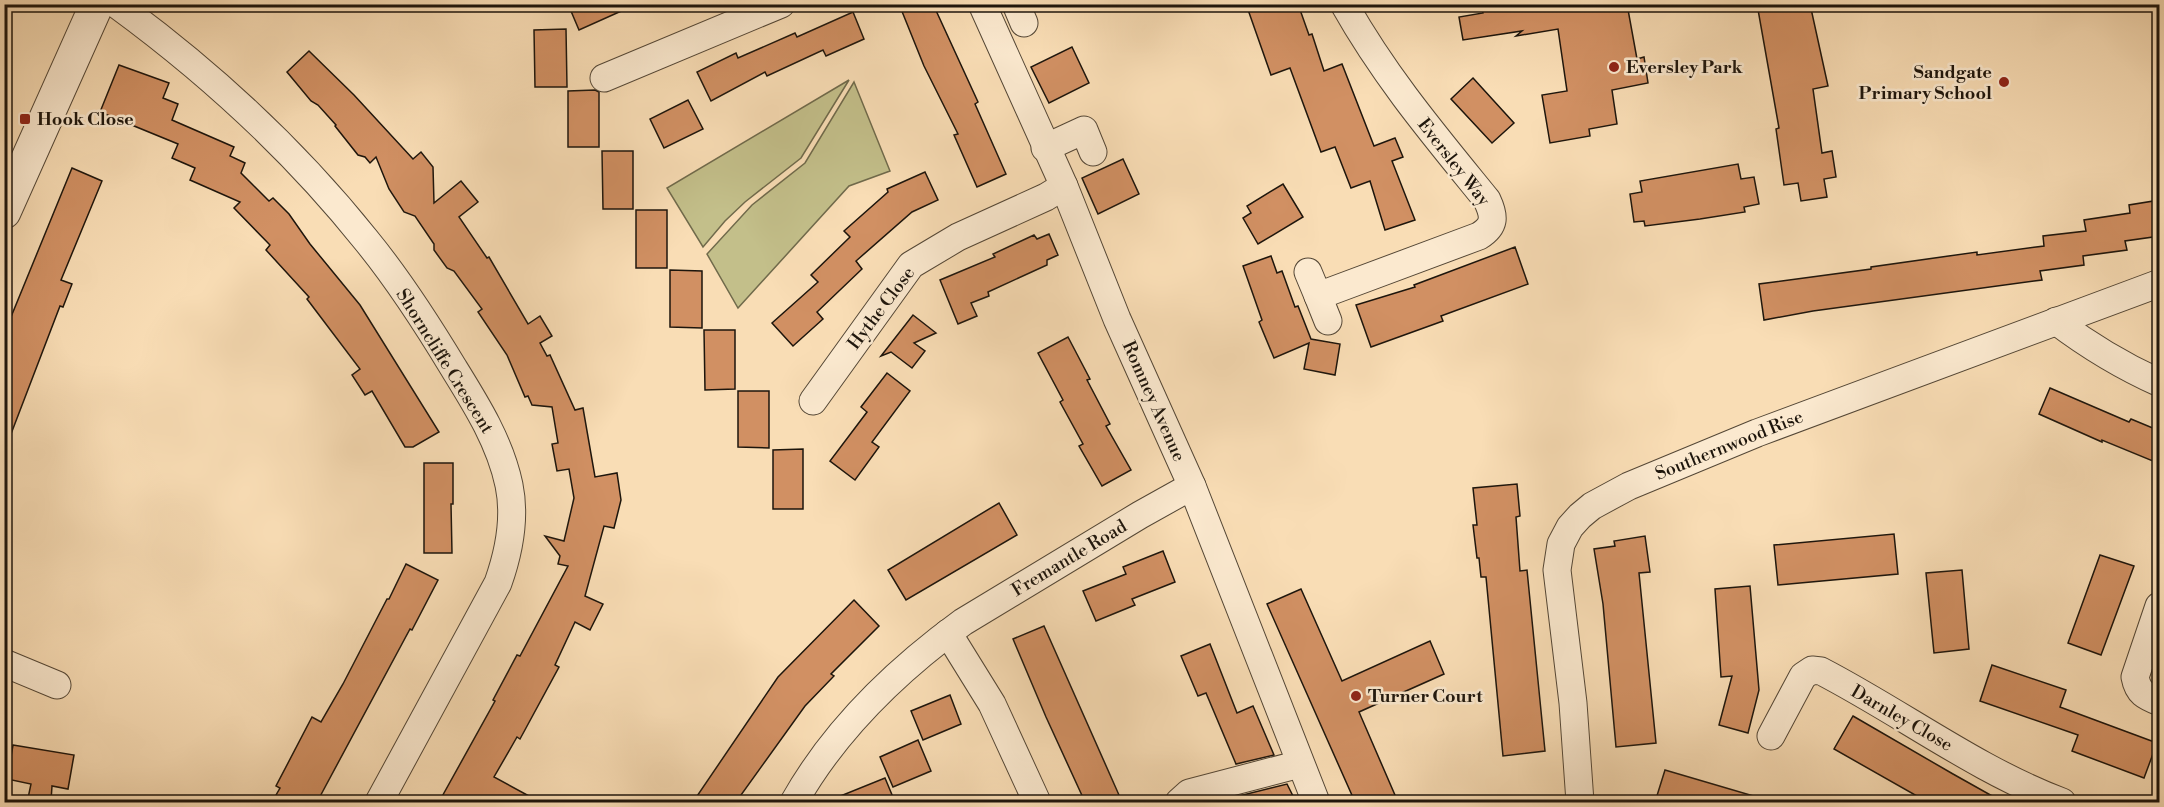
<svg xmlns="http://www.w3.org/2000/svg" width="2164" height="807" font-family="'Libre Bodoni',serif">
  <rect width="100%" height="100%" fill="#f9ddb5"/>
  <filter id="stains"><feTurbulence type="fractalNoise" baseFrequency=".00333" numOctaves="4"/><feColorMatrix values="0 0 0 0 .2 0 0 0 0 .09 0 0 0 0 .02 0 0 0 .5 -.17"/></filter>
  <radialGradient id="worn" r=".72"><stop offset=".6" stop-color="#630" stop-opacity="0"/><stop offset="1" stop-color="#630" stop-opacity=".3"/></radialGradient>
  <!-- green -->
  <g fill="#c3bf8a" stroke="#706a4b" stroke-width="1.5">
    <path d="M849 80 801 158 745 202 725 221 703 247 667 188Z"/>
    <path d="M854 82 890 171 849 186 738 308 707 254 752 205 805 163Z"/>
  </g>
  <!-- building -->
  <g fill="#d19063" stroke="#1d150c" stroke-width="1.5">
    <path d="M568 4H637L579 30Z"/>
    <path d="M899 4H933L978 102 975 104 1006 174 977 187 954 135 958 134 924 66Z"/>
    <path d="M1246 4H1298L1309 35 1312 34 1324 71 1342 64 1374 146 1395 138 1403 157 1392 161 1415 220 1385 230 1370 181 1351 188 1335 147 1321 152 1290 68 1271 75Z"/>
    <path d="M1481 4H1627L1637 59 1644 57 1648 83 1612 90 1617 124 1589 129 1590 136 1550 143 1542 95 1567 91 1558 29 1516 36 1522 31 1463 40 1459 17 1483 13Z"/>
    <path d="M1757 4H1810L1828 86 1813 89 1822 153 1832 151 1836 177 1824 179 1827 197 1801 201 1798 183 1784 185 1776 129 1779 128Z"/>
    <path d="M853 12 864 39 826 56 823 50 767 76 765 72 711 101 697 72 736 53 738 58 795 33 797 37Z"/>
    <path d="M566 29 567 87H535L534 30Z"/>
    <path d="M1072 47 1089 83 1049 103 1031 67Z"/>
    <path d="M309 51 354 95 413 159 421 152 433 167 434 203 461 181 478 202 459 217 487 258 489 257 528 324 540 316 552 336 540 343 547 356 550 355 575 410 583 408 595 477 617 473 621 500 614 528 604 526 585 596 603 604 590 630 575 622 555 665 559 667 520 739 517 737 494 777 540 802H439L495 701 493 700 517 655 520 656 568 566 558 564 560 556 545 536 564 541 574 498 569 469 557 471 552 444 558 443 552 407 532 405 528 396 525 397 507 355 478 312 482 309 454 271 447 268 434 250V244L415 216 404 212 389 189 376 157 370 163 365 157 358 155 335 126 336 125 318 105 311 101 287 72Z"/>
    <path d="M119 65 169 83 163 98 178 104 172 120 234 147 230 156 245 163 241 173 269 201 273 198 289 214 310 244 360 305 439 432 413 447H405L372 391 365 395 352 375 360 369 307 299 309 297 266 250 270 245 234 208 240 202 190 180 195 168 172 158 178 144 100 112Z"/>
    <path d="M1473 78 1514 123 1492 143 1451 99Z"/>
    <path d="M595 90 599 92V147H568V91Z"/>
    <path d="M688 100 703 129 664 148 650 119Z"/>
    <path d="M602 151H633V209H603Z"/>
    <path d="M1123 159 1139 194 1098 214 1082 178Z"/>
    <path d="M1738 164 1741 179 1754 177 1759 204 1744 207 1745 212 1700 219 1645 226 1644 221 1634 222 1630 194 1642 192 1640 181Z"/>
    <path d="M72 168 102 181 61 280 72 284 63 307 60 306 6 447 4 446V334Z"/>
    <path d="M925 172 938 200 912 212 856 261 862 269 817 312 823 319 793 346 772 323 818 282 811 275 850 237 844 231 888 192 887 189Z"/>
    <path d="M1283 184 1303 217 1258 244 1243 218 1251 213 1247 206Z"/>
    <path d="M2160 200V236L2125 241 2127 250 2083 256 2084 265 2040 271 2042 280 1813 311 1764 320 1759 284 1871 269V267L1977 252V255L2044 246 2043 236 2086 231 2084 220 2130 213 2129 205Z"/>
    <rect x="636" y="210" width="31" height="58"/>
    <path d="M1049 234 1058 255 1047 260V265L988 292 989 296 971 303 977 316 958 324 940 280 995 257 993 254 1034 235 1037 239Z"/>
    <path d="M1515 247 1528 284 1441 316 1443 321 1371 347 1356 305 1415 287 1414 285Z"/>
    <path d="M1271 256 1277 273 1282 271 1295 307 1298 306 1311 339 1340 344 1335 375 1304 369 1309 343 1274 358 1259 322 1262 320 1243 266Z"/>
    <path d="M670 270 702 271V328L670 327Z"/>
    <path d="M913 315 936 333 914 343 925 351 912 368 891 352 881 356Z"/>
    <path d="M704 330H735V389L705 390Z"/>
    <path d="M1068 337 1090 379 1087 380 1110 424 1106 426 1131 470 1102 486 1079 446 1083 444 1060 402 1063 400 1038 353Z"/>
    <path d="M887 373 910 391 872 442 879 447 855 480 830 461 867 412 861 407Z"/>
    <path d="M2050 388 2129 422 2131 419 2160 431V464L2102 440V442L2039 414Z"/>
    <path d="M738 391H769V448L738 447Z"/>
    <path d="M803 449V509H773V450Z"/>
    <path d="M424 463H453V504H451L452 553H424Z"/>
    <path d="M1517 484 1520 516 1516 517 1520 571 1527 570 1545 751 1503 756 1486 577H1481L1479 558H1477L1473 525H1477L1473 488Z"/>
    <path d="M999 503 1017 535 906 600 888 570Z"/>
    <path d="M1894 534 1898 574 1778 585 1774 545Z"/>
    <path d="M1645 536 1650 572 1639 573 1656 743 1616 747 1603 604 1594 549 1615 546 1614 541Z"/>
    <path d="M1163 551 1175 582 1132 599 1135 605 1096 621 1083 591 1126 574 1123 567Z"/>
    <path d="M2100 555 2134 566 2101 655 2068 643Z"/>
    <path d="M406 564 438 580 412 630 410 629 317 802H272L280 788 276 786 312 717 321 722 343 684 387 599H389Z"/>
    <path d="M1962 570 1969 649 1934 653 1926 573Z"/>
    <path d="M1750 586 1759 690 1748 733 1719 725 1732 676 1721 677 1715 589Z"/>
    <path d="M1301 589 1342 681 1430 641 1444 674 1359 712 1398 802H1355L1267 604Z"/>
    <path d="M854 600 879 626 831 674 834 676 805 706 736 802H693L778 677Z"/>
    <path d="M1044 626 1119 795 1103 802H1085L1046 717 1013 639Z"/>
    <path d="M1210 644 1237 713 1253 706 1274 755 1236 764 1206 693 1198 696 1181 656Z"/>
    <path d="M1992 665 2066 690 2060 707 2157 743 2144 778 2072 751 2078 735 1980 701Z"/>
    <path d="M950 695 961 724 923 740 911 711Z"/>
    <path d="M1853 716 1953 774 2003 802H1913L1917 796 1834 749Z"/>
    <path d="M918 740 931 771 893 787 880 757Z"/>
    <path d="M13 745 74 755 68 789 52 786 51 801 28 798 31 784 7 779Z"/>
    <path d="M1665 770 1757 797 1756 802H1655Z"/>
    <path d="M885 778 895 802H828V801Z"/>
    <path d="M1287 784 1296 802H1215Z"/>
  </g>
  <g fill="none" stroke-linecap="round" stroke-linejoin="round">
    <defs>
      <g id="minor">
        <path d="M116 4C209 72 294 150 366 240 398 279 427 324 453 367 476 404 500 442 509 485 516 519 509 552 498 583L379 802"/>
        <path d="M982 4 1064 186 1117 319 1192 486 1316 802"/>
        <path d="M1016 4 1024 23"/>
        <path d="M604 78 781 4"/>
        <path d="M1045 148 1084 130 1093 152"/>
        <path d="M1308 272 1318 296"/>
        <path d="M1328 321 1318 296 1479 236C1495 226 1495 217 1487 200 1435 136 1385 77 1344 4"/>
        <path d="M2056 321C2089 346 2122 366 2160 383"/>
        <path d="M813 401 911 265 958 237 1046 197 1064 186"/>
        <path d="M2159 606 2135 677C2138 693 2145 696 2160 702"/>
        <path d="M948 633 992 704 1037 802"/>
        <path d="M4 663 57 685"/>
        <path d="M1771 736 1803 676 1812 670 1821 671C1902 713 1977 770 2062 802"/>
        <path d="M794 802C834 731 897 670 963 622L1140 515 1192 486"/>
        <path d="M1179 802 1189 793 1300 764"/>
        <path d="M1580 802 1573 703 1557 570 1561 544 1570 527 1580 516 1592 506 1629 486 1757 433 2160 283"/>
      </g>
      <path id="tertiary" d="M4 212 97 4"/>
    </defs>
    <!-- minor casing -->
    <use href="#minor" stroke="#544736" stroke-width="29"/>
    <!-- tertiary casing -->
    <use href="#tertiary" stroke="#544736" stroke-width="35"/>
    <!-- minor -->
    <use href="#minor" stroke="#fbe9cf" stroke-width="27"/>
    <!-- tertiary -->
    <use href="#tertiary" stroke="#fbe9cf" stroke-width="33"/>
  </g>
  <!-- markers -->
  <g fill="#8f2418" stroke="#fbe9cf" stroke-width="2">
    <circle cx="1614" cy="67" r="6"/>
    <circle cx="2004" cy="82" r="6"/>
    <rect x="19" y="113" width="12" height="12" rx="3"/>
    <circle cx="1356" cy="696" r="6"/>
  </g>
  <g text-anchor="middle" stroke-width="5" stroke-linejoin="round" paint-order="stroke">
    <!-- poi labels -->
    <g font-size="18" font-weight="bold" fill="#1d150c" stroke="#fbe9cf" text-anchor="start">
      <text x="1626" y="73">Eversley Park</text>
      <text x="1992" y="78" text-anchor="end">Sandgate<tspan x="1992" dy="21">Primary School</tspan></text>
      <text x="37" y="125">Hook Close</text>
      <text x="1368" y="702">Turner Court</text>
    </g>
    <!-- street labels -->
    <g font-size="18" fill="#1d150c" stroke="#fbe9cf">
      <text transform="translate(1454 162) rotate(52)" y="6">Eversley Way</text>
      <text transform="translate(881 308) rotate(-53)" y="6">Hythe Close</text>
      <text transform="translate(445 361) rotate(58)" y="6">Shorncliffe Crescent</text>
      <text transform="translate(1154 401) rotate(66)" y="6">Romney Avenue</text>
      <text transform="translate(1729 445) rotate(-22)" y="6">Southernwood Rise</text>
      <text transform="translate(1069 558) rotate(-31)" y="6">Fremantle Road</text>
      <text transform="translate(1902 718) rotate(30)" y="6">Darnley Close</text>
    </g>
  </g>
  <!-- margin -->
  <rect width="2164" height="807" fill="none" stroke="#f9ddb5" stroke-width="24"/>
  <rect x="6" y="6" width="2152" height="795" fill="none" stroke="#1d150c" stroke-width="3"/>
  <rect x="12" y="12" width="2140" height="783" fill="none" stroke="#1d150c" stroke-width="1.5"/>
  <rect width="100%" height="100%" filter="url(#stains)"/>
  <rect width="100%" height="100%" fill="url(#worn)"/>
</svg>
